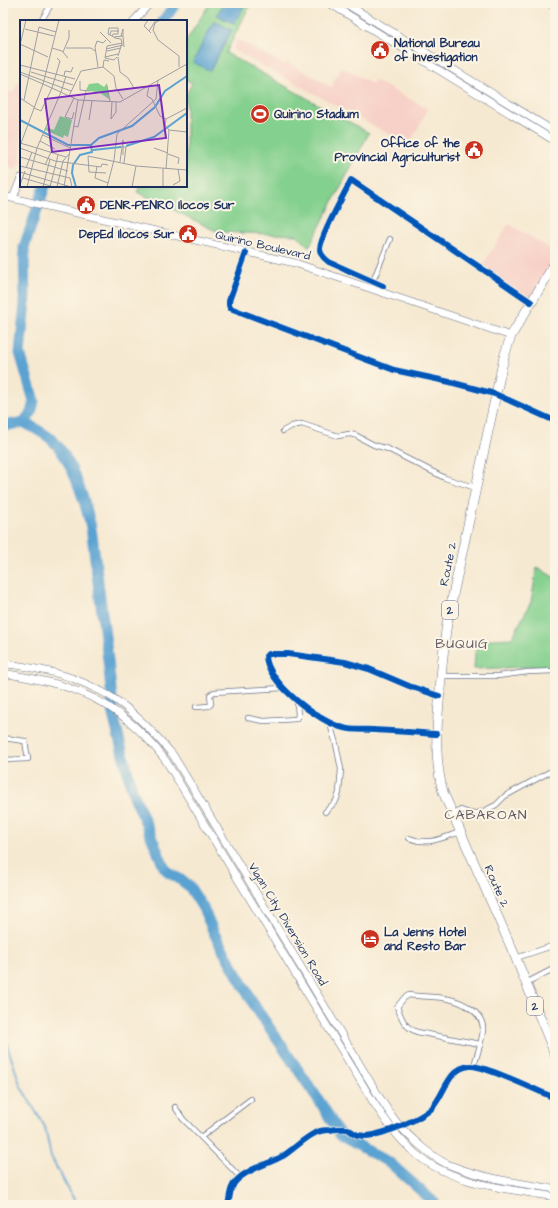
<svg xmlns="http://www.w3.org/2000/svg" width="558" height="1208" font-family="'Architects Daughter',sans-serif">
  <rect width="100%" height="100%" fill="#fcf5e5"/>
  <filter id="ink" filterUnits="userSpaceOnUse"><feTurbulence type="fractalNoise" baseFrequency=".025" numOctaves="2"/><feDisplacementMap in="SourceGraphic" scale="8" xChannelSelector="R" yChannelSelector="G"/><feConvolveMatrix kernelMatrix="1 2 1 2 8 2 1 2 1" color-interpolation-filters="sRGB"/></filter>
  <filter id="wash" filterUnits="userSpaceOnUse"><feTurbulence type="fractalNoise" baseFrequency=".012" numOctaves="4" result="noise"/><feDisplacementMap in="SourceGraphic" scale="16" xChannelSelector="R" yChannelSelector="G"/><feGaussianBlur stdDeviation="0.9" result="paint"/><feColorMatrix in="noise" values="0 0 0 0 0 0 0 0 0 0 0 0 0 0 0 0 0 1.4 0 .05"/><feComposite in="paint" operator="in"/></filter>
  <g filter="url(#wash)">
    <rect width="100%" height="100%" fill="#f6e9d1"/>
    <!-- built -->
    <g fill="#f7d1c7">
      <path d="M237 39 285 65 287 62 331 87 342 67 372 84 374 80 428 109 409 145 232 49Z"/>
      <path d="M21 80V161L15 170 3 162V91L12 93Z"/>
      <path d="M509 224 555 252V260L529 304 480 269Z"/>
    </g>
    <!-- green -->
    <g fill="#84d08e" stroke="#508076">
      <path d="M210 3H251L226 53 369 133 309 247 297 235 218 232 137 192 140 186H186V95L192 83 186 80V41Z"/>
      <path d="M537 567 555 578V668L528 667 474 669 476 640 512 638 531 602Z"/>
    </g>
    <!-- water -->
    <g fill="#5aa2d1" stroke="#3a6898">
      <path d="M224 3 245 4 234 24 217 15Z"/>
      <path d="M214 21 232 30 210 71 193 62Z"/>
    </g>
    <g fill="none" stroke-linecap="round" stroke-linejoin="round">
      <!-- stream -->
      <path stroke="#5aa2d1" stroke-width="2" d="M3 1028 8 1048 21 1087 45 1127 51 1157 77 1205"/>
      <!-- river -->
      <g stroke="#5aa2d1" stroke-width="11">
        <path d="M163 21 176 3"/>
        <path d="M24 422C32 427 42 432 50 438 71 456 85 501 91 527L108 660 114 719 133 793 164 867 169 873 178 878 189 886 203 908 215 935 256 1008 322 1105 340 1135 390 1163 437 1205"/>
        <path d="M3 426 24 422 31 413 34 401 20 353 25 302 24 247 45 186"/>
      </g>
    </g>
  </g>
  <g filter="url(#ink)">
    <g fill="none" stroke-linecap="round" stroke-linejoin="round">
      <defs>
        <g id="street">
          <path d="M547 3 555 8"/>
          <path d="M41 21 52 3"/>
          <path d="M246 253 229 301V305L230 308 394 370 450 382 495 394 555 421"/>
          <path d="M373 281 390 239"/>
          <path d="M383 286 329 262C325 259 321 256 320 250 319 239 345 193 351 180L531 302"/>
          <path d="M283 431 292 426 302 424 338 436 349 434 355 435 374 445 388 449 445 478 476 488"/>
          <path d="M441 676H498L528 672 555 671"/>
          <path d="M196 707 209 706 211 704 210 695 214 692 283 688"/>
          <path d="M248 718 264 721 296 719 298 716 297 701"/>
          <path d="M436 734C416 732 395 731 375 730 365 729 354 731 344 728 320 723 267 683 266 656L269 654H288L345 662 369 669 409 686 439 696"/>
          <path d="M3 738 25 741 28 759 3 760"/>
          <path d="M325 812 336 801 339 793 341 769 336 744 330 724"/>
          <path d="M452 814 461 810 472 814 482 812 496 805 505 796 555 769"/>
          <path d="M409 838C428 846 442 838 460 832"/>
          <path d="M516 958 555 945"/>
          <path d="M526 983 555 968"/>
          <path d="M474 1066C477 1054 482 1042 483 1030 484 1013 463 1002 449 999 436 996 422 997 409 995L404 998 397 1007C403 1020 403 1026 417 1032L480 1044"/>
          <path d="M175 1107 183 1119 240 1177"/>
          <path d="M201 1137 251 1099"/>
          <path d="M228 1205C230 1196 230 1186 237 1180 249 1168 269 1164 283 1156 294 1149 303 1139 315 1133 319 1131 325 1130 329 1130 335 1129 342 1128 348 1129 351 1131 354 1134 358 1135 369 1138 381 1133 391 1130 402 1126 422 1117 431 1109 445 1095 447 1068 470 1066 482 1064 540 1092 555 1098"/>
        </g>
        <g id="secondary">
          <path d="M329 3 555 141"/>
          <path d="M345 3 555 132"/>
          <path d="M134 21 150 3"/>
          <path d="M3 196 295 263 511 336"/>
          <path d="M13 198 21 178"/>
          <path d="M3 663C26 667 50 670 72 678 87 684 105 692 119 702 139 717 157 736 173 755L380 1098C386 1107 392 1117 399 1125 411 1139 431 1156 447 1164 481 1178 519 1183 555 1189"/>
          <path d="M3 673C24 677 46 680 66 687 107 700 141 727 166 761L372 1100C385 1120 398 1139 416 1154 452 1185 511 1189 555 1197"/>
        </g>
        <path id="highway" d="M555 263 511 336 504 357 447 623C443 650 441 676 439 703 436 734 435 762 443 792L515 956 555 1054"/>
      </defs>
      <!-- street casing -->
      <use href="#street" stroke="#687086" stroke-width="6"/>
      <!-- secondary casing -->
      <use href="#secondary" stroke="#687086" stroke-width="8"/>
      <!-- highway casing -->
      <use href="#highway" stroke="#687086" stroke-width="10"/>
      <!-- street -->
      <use href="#street" stroke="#fff" stroke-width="4.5"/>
      <!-- secondary -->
      <use href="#secondary" stroke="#fff" stroke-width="7"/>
      <!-- highway -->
      <use href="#highway" stroke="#fff" stroke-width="9"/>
      <defs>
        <g id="cycleway">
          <path d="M246 253 229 301V305L230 308 394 370 450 382 495 394 555 421"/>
          <path d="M383 286 329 262C325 259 321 256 320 250 319 239 345 193 351 180L531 302"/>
          <path d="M436 734C416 732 395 731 375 730 365 729 354 731 344 728 320 723 267 683 266 656L269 654H288L345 662 369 669 409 686 439 696"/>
          <path d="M228 1205C230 1196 230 1186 237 1180 249 1168 269 1164 283 1156 294 1149 303 1139 315 1133 319 1131 325 1130 329 1130 335 1129 342 1128 348 1129 351 1131 354 1134 358 1135 369 1138 381 1133 391 1130 402 1126 422 1117 431 1109 445 1095 447 1068 470 1066 482 1064 540 1092 555 1098"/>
        </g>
      </defs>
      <!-- cycleway casing -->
      <use href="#cycleway" stroke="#fcf5e5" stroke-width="8"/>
      <!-- cycleway -->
      <use href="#cycleway" stroke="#0057b8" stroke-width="6"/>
    </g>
  </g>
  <!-- icons -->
  <defs>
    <symbol id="civic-disc" viewBox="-11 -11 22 22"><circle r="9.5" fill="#c8321e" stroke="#fcf5e5"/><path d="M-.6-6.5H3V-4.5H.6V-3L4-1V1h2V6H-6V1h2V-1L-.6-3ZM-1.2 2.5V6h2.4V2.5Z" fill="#fff"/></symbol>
    <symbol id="stadium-disc" viewBox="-11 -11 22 22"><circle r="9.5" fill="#c8321e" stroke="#fcf5e5"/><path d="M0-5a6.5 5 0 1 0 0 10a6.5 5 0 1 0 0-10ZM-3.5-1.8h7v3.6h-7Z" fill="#fff"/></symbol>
    <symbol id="hotel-disc" viewBox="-11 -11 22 22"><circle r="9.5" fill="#c8321e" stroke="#fcf5e5"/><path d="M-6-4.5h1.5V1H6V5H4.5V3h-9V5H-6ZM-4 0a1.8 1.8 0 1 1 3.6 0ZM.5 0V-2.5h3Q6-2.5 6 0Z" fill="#fff"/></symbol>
  </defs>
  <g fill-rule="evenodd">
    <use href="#civic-disc" x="369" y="39" width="22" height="22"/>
    <use href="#stadium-disc" x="249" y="103" width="22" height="22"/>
    <use href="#civic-disc" x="463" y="139" width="22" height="22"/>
    <use href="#civic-disc" x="75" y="194" width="22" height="22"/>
    <use href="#civic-disc" x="177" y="223" width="22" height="22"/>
    <use href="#hotel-disc" x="359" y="928" width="22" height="22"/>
  </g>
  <g text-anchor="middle" stroke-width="4" stroke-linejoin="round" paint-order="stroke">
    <!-- shield labels -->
    <g fill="#fcf5e5" stroke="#5e6a86" stroke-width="1">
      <rect x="442" y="601" width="16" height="18" rx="3"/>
      <rect x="527" y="997" width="16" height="18" rx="3"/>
    </g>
    <g font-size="11" font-weight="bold" fill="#1b2f5e">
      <text x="450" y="614">2</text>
      <text x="535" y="1010">2</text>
    </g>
    <!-- poi labels -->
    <g font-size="12" font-weight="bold" fill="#1b2f5e" stroke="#fcf5e5" text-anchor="start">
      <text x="394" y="47">National Bureau<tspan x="394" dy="14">of Investigation</tspan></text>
      <text x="274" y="118">Quirino Stadium</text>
      <text x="460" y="147" text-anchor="end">Office of the<tspan x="460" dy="14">Provincial Agriculturist</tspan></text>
      <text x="100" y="209">DENR-PENRO Ilocos Sur</text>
      <text x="174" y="238" text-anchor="end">DepEd Ilocos Sur</text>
      <text x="384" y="936">La Jenns Hotel<tspan x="384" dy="14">and Resto Bar</tspan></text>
    </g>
    <!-- street labels -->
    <g font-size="12" fill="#1b2f5e" stroke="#fcf5e5">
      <text transform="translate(263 245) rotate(13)" y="4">Quirino Boulevard</text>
      <text transform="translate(448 564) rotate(-78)" y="4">Route 2</text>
      <text transform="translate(497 886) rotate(66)" y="4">Route 2</text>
      <text transform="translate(288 924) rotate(59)" y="4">Vigan City Diversion Road</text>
    </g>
    <!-- quarter labels -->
    <g font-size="14" letter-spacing="1" fill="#635b67" stroke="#fcf5e5">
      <text x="462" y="648">BUQUIG</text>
      <text x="486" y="819">CABAROAN</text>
    </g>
  </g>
  <!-- overview -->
  <g transform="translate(20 20)">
    <rect width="167" height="167" fill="#f6e9d1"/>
    <path d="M78 63 84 67 87 63 89 79 80 73 66 70 69 64ZM40 96 52 100 48 117 44 115 43 118 25 110 26 107 34 110Z" fill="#84d08e"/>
    <path fill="none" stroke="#5aa2d1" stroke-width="2" d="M0 100 48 125H71M71 125 79 118 112 106 135 87 145 71 167 56M106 126 134 117 167 93M73 130 101 127M56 167 52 153 53 145 60 135 72 132 71 125"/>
    <path fill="none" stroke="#9e9fa3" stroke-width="1" d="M39 0 23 64 58 80 100 82 167 44M128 0 124 6 131 13M140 0 135 3 133 10 138 20 159 36V47M5 9 34 16M129 11 136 0M80 12 91 23M90 15 91 11H99M92 16 93 14H98V8H89L88 14 92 16 95 18 101 19 102 23M101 16 103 9V16M94 17 103 16 104 27M0 24 28 37M0 25 6 0M32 28 42 31 48 38M46 28H71L75 31M86 29 103 25M87 31 101 28M43 32 49 18V10M85 37 98 34M97 37 94 40 85 38 87 26 102 23 98 36M98 37 100 52 108 58 114 68M0 45 55 59M78 47 75 27 77 21 83 23 86 20M83 47 84 40 89 41M0 52 51 71M11 52 53 65M0 54 23 64 0 126M44 56 45 51 51 52 53 47M60 61V70L70 71M87 66 90 81M129 66 127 76 132 79 140 96 146 99M41 72 46 56M49 76 61 51 83 47 94 56 96 68 103 79M0 78 14 87M54 78 45 97 52 99 54 92M4 80 19 7 36 12M92 82 91 99 96 92V82M14 88 21 91 32 68 40 41 37 38M167 88 146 99 145 105 149 110 167 112M69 100 72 81M54 106 58 107 66 71M23 115 50 128M20 121 35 129M0 123 17 128 41 72M101 127H106L104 143M0 128 35 141 81 147 82 144 88 145M134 128 148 133M148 134 159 138 158 144M103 135V120M0 137 48 151M100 142 103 120M25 145 31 132M0 146 50 158 52 167M77 146 75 158 88 163M6 148 12 132M143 148V167M146 149 149 110M0 152 51 167M86 153 69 152 68 136 116 146 167 150M3 158 34 167M0 165 5 151M153 165 160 161 158 149M7 167 17 128 46 137M23 167 30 139M30 167 38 135M37 167 43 141 49 134M44 167 58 80M87 167 94 140 97 114 136 79 138 60M112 167 116 146"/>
    <path fill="#7b2cbf" fill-opacity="0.15" stroke="#7b2cbf" stroke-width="2" d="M139 65 146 118 32 132 25 79Z"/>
    <rect width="167" height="167" fill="none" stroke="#1b2f5e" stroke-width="2"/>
  </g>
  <!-- margin -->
  <rect width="558" height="1208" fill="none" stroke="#fcf5e5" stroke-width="16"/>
</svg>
